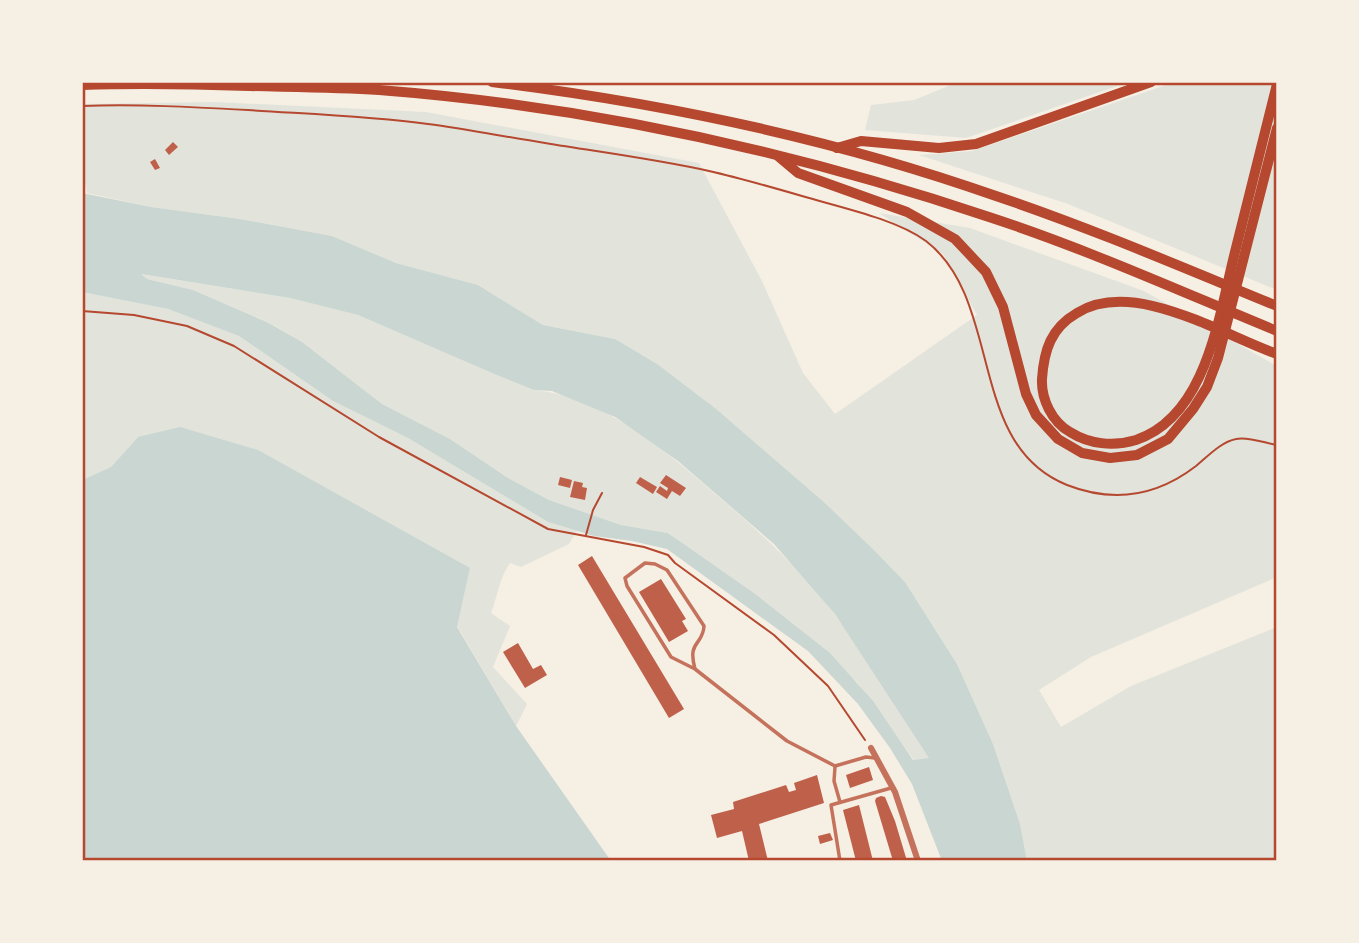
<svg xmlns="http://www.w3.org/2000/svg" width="1359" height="943" font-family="'Times New Roman',serif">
  <rect width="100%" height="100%" fill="#f6efe4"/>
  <!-- green -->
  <g fill="#e2e4dc">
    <path d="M958 82H1129L966 138 865 130 871 105 914 100Z"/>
    <path d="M1175 82H1277V290L1068 204 919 155 972 151Z"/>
    <path d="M215 102 426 112 699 163 762 281 803 373 835 414 977 315 943 254 879 213 970 228 1144 291 1277 366V577L1091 657 1039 690 1061 727 1131 686 1277 627V861H1027L1020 824 993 744 957 664 905 582 873 549 826 504 615 339 543 325 478 285 396 263 332 236 240 219 151 207 87 193 82 166V104Z"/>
    <path d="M140 274 290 298 358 315 534 390C603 396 670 454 720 498 762 534 803 571 836 616 869 661 900 710 930 758L914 760 857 682 669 533 621 525 549 500 508 478 450 439 382 404 302 342 268 322 193 290 147 279Z"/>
    <path d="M82 292 168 309 239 336 333 401 408 438 548 522 577 531 569 544 521 567 510 563C499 579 498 595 491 613L510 626 493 667 527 704 516 726 457 626 470 568 138 437 111 467 82 480Z"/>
  </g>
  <!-- water -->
  <g fill="#c9d6d2" fill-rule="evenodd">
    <path d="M82 193 151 207 240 219 332 236 396 263 478 285 543 325 615 339 657 364 716 409 826 504 873 549 905 582 957 664 993 744 1020 824 1027 861H942L912 784 890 748 858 704 808 651 667 549 632 541 594 536 548 522 408 438 333 401 239 336 168 309 82 292ZM141 274 290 298 358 315 497 375 534 390 552 391 615 417 678 461 774 544 835 614 929 758 913 760 873 701 830 653 755 594 668 533 621 525 549 500 508 478 450 439 382 404 302 342 267 322 193 290 147 279Z"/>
    <path d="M180 427 258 450 470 568 457 627 516 726 611 861H82V480L111 467 138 437Z"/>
  </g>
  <!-- building -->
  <g fill="#bf614a">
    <path d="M173 142 178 147 169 155 165 150Z"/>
    <path d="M155 159 160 168 155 170 150 162Z"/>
    <path d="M666 475 686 488 680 496 672 491 667 499 656 492 660 486 667 491 668 488 660 483Z"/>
    <path d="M560 477 572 480 570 488 558 485Z"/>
    <path d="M640 477 657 487 653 494 636 483Z"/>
    <path d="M574 481 583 483 582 487 587 488 585 500 570 497Z"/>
    <path d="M592 556 684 709 669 718 578 565Z"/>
    <path d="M661 579 686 619 682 621 688 631 669 642 639 592Z"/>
    <path d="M518 643 533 669 541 665 547 675 525 688 503 652Z"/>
    <path d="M869 767 873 780 850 788 846 775Z"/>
    <path d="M817 775 824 803 759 824 768 861H749L742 831 717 838 711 815 734 809 733 802 786 785 789 792 796 790 794 783Z"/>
    <path d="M881 796 885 797 895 821 907 861H893L875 801 876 798Z"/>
    <path d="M859 805 873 861H856L843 810Z"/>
    <path d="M830 833 833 840 820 844 818 836Z"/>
  </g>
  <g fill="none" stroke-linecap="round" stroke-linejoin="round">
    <!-- path -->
    <g stroke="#b5482f" stroke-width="2">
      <path d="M82 106C138 104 193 107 248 110 308 114 369 116 428 124 467 129 506 137 545 143 599 152 655 159 709 171 740 178 771 187 802 196 839 207 896 219 926 241 1004 301 966 445 1067 485 1113 503 1157 496 1196 466 1208 456 1221 442 1236 439 1247 436 1265 443 1277 445"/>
      <path d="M82 311 134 315 187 326 234 346 379 437 548 529 644 547 668 555 675 563 774 635 828 686 865 740"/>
      <path d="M586 535 593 510 602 493"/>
    </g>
    <!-- service -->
    <g stroke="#c5725c" stroke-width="3.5">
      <path d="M695 669 671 657 627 586 625 578 645 563 655 564 667 570 704 626C703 646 687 640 695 669L787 741 835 766 866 757 875 758"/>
      <path d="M835 767 834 781 840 802"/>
      <path d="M840 861 831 805 891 788"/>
    </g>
    <!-- minor -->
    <path stroke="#c5725c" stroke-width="6" d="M871 748 895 792 918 861"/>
    <!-- trunk -->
    <g stroke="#b5482f" stroke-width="10">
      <path d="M492 82C663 103 834 139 996 196 1091 228 1184 268 1277 306"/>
      <path d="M1277 84C1263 138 1250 193 1236 248 1219 313 1208 416 1136 440 1113 447 1089 444 1070 432 1052 422 1041 399 1042 379 1044 350 1051 328 1077 313 1133 278 1221 334 1277 354"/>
      <path d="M82 85C138 83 193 84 249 86 292 87 336 87 379 90 586 106 792 151 989 217 1087 249 1182 292 1277 331"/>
      <path d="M837 148 861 141 939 148 976 144 1151 82"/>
      <path d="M779 157 798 173 907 212 955 239 986 272 1003 307 1026 394 1036 415 1058 439 1082 453 1110 458 1137 455 1168 439 1193 409 1207 387 1218 358 1277 128"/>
    </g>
  </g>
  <!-- border -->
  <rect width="1359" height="943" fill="none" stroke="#f6efe4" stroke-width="168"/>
  <rect x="84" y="84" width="1191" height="775" fill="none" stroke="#b5482f" stroke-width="2.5"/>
</svg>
